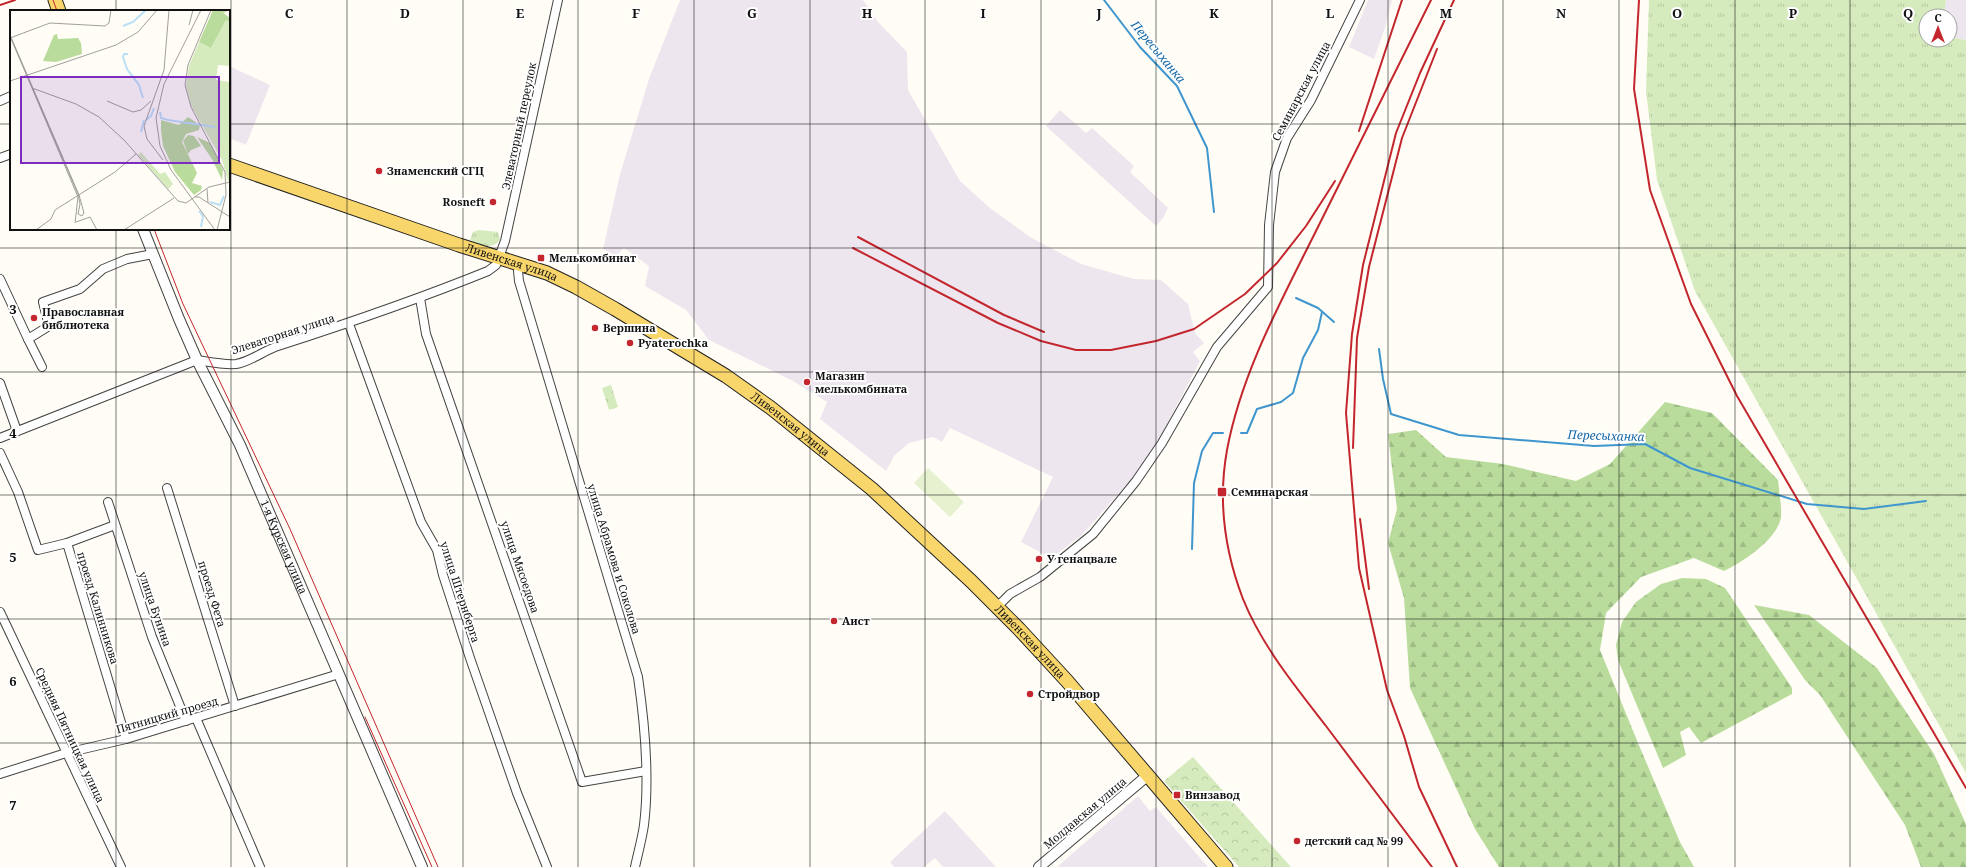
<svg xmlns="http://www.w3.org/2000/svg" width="1966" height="867" font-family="'Noto Serif',serif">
  <defs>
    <pattern id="grass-tufts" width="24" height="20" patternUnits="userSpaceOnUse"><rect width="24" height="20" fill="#d5ebbd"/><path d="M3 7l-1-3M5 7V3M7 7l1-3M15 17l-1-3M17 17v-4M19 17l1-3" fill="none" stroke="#b6c8a1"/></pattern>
    <pattern id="forest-firs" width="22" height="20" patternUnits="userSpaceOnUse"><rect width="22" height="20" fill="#b9dc9c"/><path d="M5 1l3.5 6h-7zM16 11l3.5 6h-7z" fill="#9ebc85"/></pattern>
    <pattern id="park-crowns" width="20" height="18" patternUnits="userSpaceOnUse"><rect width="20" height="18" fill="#d5ebbd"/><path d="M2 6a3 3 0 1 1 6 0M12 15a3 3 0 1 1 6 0" fill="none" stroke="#b6c8a1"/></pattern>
  </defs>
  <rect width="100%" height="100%" fill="#fffdf5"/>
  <!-- industrial -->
  <g fill="#eee6ef">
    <path d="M680 0H863L878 22 907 52 908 90 960 181 990 208 1030 237 1081 264 1134 279 1161 280 1188 304 1195 333 1204 343 1193 352 1200 361 1157 443 1135 475 1098 517 1081 536 1051 558 1021 542 1053 477 950 428 942 442 933 437 909 443 894 456 886 471 820 419 827 402 793 381 709 340 686 310 645 286 649 266 624 248 616 256 603 249 620 174 649 79Z"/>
    <path d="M1368 0H1392L1385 28 1374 59 1349 47Z"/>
    <path d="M1946 0H1966V40L1950 37V16H1944Z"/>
    <path d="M229 66 270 85 246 145 229 138Z"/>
    <path d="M1060 110 1086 133 1092 128 1134 166 1130 172 1168 208 1163 218 1156 226 1046 126Z"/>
    <path d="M1138 796 1150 811 1156 807 1208 867H1057Z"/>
    <path d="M945 811 996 867H943L935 858 924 867H894L890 862Z"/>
  </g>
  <!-- grass -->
  <g fill="url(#grass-tufts)">
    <path d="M1649 0H1946L1944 16H1926V40H1950V37L1966 40V773L1695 291 1657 180 1646 91Z"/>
    <path d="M479 230 498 232 500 240C491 251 481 244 470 240L473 232Z"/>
  </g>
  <!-- forest -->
  <g fill="url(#forest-firs)">
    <path d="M1665 402 1712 413 1778 480C1779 492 1782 506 1781 517 1778 539 1743 562 1724 571L1694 558 1641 577 1606 613 1600 650 1638 743 1680 842 1694 867H1499L1475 829 1410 688 1404 598 1388 543 1397 509 1388 434 1416 430 1446 457 1503 464 1576 481 1610 464Z"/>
    <path d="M1682 578 1706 579 1725 588 1792 688V694L1701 743 1689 727 1680 732 1686 755 1663 768 1618 660 1616 645 1622 622 1636 602 1661 584Z"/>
    <path d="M1754 605 1809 615 1877 668 1934 754 1966 824V867H1921L1905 825 1820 695 1805 680Z"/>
  </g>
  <!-- park -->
  <g fill="url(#park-crowns)">
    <path d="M611 385 618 407 609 410 602 388Z"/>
    <path d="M1193 757 1291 867H1239L1164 781Z"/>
  </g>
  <!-- pitch -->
  <path fill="#e6f2cf" d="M928 468 964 502 950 517 914 483Z"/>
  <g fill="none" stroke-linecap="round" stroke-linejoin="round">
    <!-- stream -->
    <g stroke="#3f96cf" stroke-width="2">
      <path d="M1104 0 1140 47 1177 86 1207 148 1214 212"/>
      <path d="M1296 298 1318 308 1334 322"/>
      <path d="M1379 349 1383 379 1391 414 1459 435 1594 446 1645 444 1690 468 1807 504 1864 509 1926 501"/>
      <path d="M1241 433H1247L1257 409 1281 402 1293 393 1303 358 1318 330 1322 312"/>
      <path d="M1192 549 1194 483 1202 451 1213 433H1223"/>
    </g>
    <defs>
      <g id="minor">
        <path d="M0 101 11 96"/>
        <path d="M0 158 11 154"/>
        <path d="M520 264 518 271 519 281 638 677C645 725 650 776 644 825 642 839 638 853 635 867"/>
        <path d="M0 279 28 339"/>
        <path d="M420 298 426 334 582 782 646 771"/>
        <path d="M349 324 421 522 437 550 443 575 470 658 517 793 547 867"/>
        <path d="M42 367 28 339 49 326 43 302 80 289 103 269 127 259 153 254"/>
        <path d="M0 383 17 431"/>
        <path d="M0 438 197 360C210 362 223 365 236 364 250 362 265 350 278 346 349 323 419 299 488 271L496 265 505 241 558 0"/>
        <path d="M0 453 18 492 38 550 67 543 126 739"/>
        <path d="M167 488 235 706"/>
        <path d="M108 502 152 637 186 721"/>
        <path d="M67 543 115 525"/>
        <path d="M997 607 1010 594 1040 577 1093 534 1136 481 1162 443 1217 347 1268 287 1269 225 1275 172 1287 138 1311 100 1360 0"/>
        <path d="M0 612 121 867"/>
        <path d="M196 718 260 867"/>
        <path d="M0 774 66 753 126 739 339 674"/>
      </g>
      <g id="tertiary">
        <path id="s1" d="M143 229 179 319 197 360 240 445 422 867"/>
        <path d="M1039 867 1147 776"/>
      </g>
      <g id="primary">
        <path d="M55 0 59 11"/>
        <path id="s2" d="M229 165 459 245 547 273 576 287 615 309 726 376 771 408 872 489 971 581 1019 629 1067 681 1226 867"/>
      </g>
    </defs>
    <!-- minor casing -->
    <use href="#minor" stroke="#444" stroke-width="10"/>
    <!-- tertiary casing -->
    <use href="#tertiary" stroke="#444" stroke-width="12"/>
    <!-- primary casing -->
    <use href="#primary" stroke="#222" stroke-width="15"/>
    <!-- minor -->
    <use href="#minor" stroke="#fff" stroke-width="8"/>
    <!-- tertiary -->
    <use href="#tertiary" stroke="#fff" stroke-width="10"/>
    <!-- primary -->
    <use href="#primary" stroke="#f9d66b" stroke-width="13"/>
    <!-- tram -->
    <g stroke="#c4262e" stroke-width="1">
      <path d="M53 0 57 11"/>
      <path d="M154 229 183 304 290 529 438 867"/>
      <path d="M365 717 432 867"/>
    </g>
    <!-- rail -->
    <g stroke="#c4262e" stroke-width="2">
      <path d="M1431 0C1391 79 1352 158 1313 237 1279 305 1241 375 1227 450 1218 500 1225 552 1243 599 1262 646 1295 686 1326 726 1361 773 1397 820 1432 867"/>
      <path d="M1454 0 1420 73 1396 133 1363 265 1352 334 1346 413 1359 568 1387 690 1404 736 1419 787 1457 867"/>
      <path d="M1639 0 1634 89 1650 190 1691 304 1737 396 1966 788"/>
      <path d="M0 5 15 0"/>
      <path d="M1359 131 1402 0"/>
      <path d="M858 237 1004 315 1044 332"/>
      <path d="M853 248 998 323 1041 341 1076 350H1111L1156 341 1194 329 1245 294 1277 263 1306 226 1335 181"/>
      <path d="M1353 448 1357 338 1369 267 1402 138 1437 49"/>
      <path d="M1360 519 1369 589"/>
    </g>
  </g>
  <!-- grid -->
  <path fill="none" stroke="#111" stroke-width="1" stroke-opacity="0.55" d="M116 0V11M231 0V867M347 0V867M463 0V867M578 0V867M694 0V867M810 0V867M925 0V867M1041 0V867M1156 0V867M1272 0V867M1388 0V867M1503 0V867M1619 0V867M1735 0V867M1850 0V867M0 124H11M229 124H1966M116 229V867M0 248H1966M0 372H1966M0 495H1966M0 619H1966M0 743H1966"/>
  <!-- markers -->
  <g fill="#c4262e" stroke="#fff" stroke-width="1.5">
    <circle cx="379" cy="171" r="4"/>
    <circle cx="493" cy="202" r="4"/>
    <rect x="537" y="254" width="8" height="8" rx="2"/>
    <circle cx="34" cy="318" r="4"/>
    <circle cx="595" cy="328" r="4"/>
    <circle cx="630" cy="343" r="4"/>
    <circle cx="807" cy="382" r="4"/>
    <rect x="1217" y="487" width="10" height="10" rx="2"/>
    <circle cx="1039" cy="559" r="4"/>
    <circle cx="834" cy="621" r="4"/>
    <circle cx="1030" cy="694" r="4"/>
    <rect x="1173" y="791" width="8" height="8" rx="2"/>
    <circle cx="1297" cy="841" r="4"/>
  </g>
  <g text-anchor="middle" stroke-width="4" stroke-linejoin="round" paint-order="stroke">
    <!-- street labels -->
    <g font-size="11" fill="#111" stroke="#fff">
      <text transform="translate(1301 91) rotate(-62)" y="4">Семинарская улица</text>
      <text transform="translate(519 126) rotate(-78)" y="4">Элеваторный переулок</text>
      <text dy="4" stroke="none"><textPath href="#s2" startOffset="299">Ливенская улица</textPath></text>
      <text transform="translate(283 334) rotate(-18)" y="4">Элеваторная улица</text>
      <text dy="4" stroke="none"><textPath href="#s2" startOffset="623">Ливенская улица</textPath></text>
      <text dy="4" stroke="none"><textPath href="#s1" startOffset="348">1-я Курская улица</textPath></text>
      <text transform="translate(614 559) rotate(73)" y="4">улица Абрамова и Соколова</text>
      <text transform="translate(520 567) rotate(71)" y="4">улица Мясоедова</text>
      <text transform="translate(460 592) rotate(72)" y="4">улица Штернберга</text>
      <text transform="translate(212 594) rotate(73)" y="4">проезд Фета</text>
      <text transform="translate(98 608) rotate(73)" y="4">проезд Калинникова</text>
      <text transform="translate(155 609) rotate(71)" y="4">улица Бунина</text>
      <text dy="4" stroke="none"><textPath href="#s2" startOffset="947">Ливенская улица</textPath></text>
      <text transform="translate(167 715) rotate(-16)" y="4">Пятницкий проезд</text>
      <text transform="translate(70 735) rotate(65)" y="4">Средняя Пятницкая улица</text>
      <text transform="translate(1085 813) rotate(-40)" y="4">Молдавская улица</text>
    </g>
    <!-- poi labels -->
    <g font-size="11" font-weight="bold" fill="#111" stroke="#fff" text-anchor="start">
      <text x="387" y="175">Знаменский СГЦ</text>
      <text x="485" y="206" text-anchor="end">Rosneft</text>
      <text x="549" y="262">Мелькомбинат</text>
      <text x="42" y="316">Православная<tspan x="42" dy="13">библиотека</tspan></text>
      <text x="603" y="332">Вершина</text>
      <text x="638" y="347">Pyaterochka</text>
      <text x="815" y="380">Магазин<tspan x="815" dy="13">мелькомбината</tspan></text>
      <text x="1231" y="496">Семинарская</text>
      <text x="1047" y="563">У генацвале</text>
      <text x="842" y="625">Аист</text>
      <text x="1038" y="698">Стройдвор</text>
      <text x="1185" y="799">Винзавод</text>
      <text x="1305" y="845">детский сад № 99</text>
    </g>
    <!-- water labels -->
    <g font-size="12" font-style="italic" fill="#1768a6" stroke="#fff">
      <text transform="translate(1158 52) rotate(50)" y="4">Пересыханка</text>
      <text transform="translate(1606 436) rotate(2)" y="4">Пересыханка</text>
    </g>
  </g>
  <!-- overview -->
  <g transform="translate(10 10)">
    <rect width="220" height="220" fill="#fffdf5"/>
    <path d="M216 10 220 12V56L208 55 206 70 220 72V170L218 171 212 150 181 96 176 76 179 56 189 32 201 38Z" fill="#d5ebbd"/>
    <path d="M203 0H220L213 3 220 8V12L216 10 201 38 189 32ZM47 24 48 29 68 28 71 33 72 44 46 52 33 51 44 25ZM178 107 190 115 189 120 176 124 172 132 187 163 182 173 192 176 191 180 184 185 165 162 153 136 151 121V110L169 115ZM178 125 184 126 191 136 181 140 178 144 173 131ZM187 127 200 133 205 142 213 160 212 170 202 149Z" fill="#b9dc9c"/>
    <path d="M131 142 150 164 155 162 163 174 158 179 128 145Z" fill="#d5ebbd"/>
    <path fill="none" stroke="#b9e0f7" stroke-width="2" d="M113 16 123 12 136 0M118 44H114L113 47 117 59 129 75 133 88M150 102 151 108 158 110 205 117M136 110 141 106 144 98M131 122 134 110M200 192 210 195 214 186M189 201 193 206 191 217"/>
    <path fill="none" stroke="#a09f9a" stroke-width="1" d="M191 0 154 74 146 108 150 136 161 160 205 220M201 0 178 55 175 75 181 97 215 162 216 185 207 220M179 15 183 0M0 25 69 185 74 203 72 206 68 204 70 194 68 184 0 26M0 26 22 78 66 94 89 107 114 130 168 191 176 193 199 177 220 172M0 28 40 13 95 16 99 13 101 0M0 71 106 35 128 22 147 0M22 78 68 187 65 213M97 91 123 102 131 100 141 91M153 150 137 129 134 116 154 60 159 0M197 179 198 193M185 187H189L220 207M66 212 80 207 87 220M26 220 41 209 45 200 105 162 126 144M114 220 164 188"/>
    <path fill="#7b2cbf" fill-opacity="0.15" stroke="#7b2cbf" stroke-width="2" d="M11 67H209V153H11Z"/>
    <rect width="220" height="220" fill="none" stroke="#111" stroke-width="2"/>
  </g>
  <g font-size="13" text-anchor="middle" font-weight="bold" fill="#111" stroke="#fff" stroke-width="4" stroke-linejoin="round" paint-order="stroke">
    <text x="289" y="18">C</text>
    <text x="405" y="18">D</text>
    <text x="520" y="18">E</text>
    <text x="636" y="18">F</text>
    <text x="752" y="18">G</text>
    <text x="867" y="18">H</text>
    <text x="983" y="18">I</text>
    <text x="1099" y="18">J</text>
    <text x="1214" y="18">K</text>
    <text x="1330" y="18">L</text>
    <text x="1446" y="18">M</text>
    <text x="1561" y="18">N</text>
    <text x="1677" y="18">O</text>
    <text x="1793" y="18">P</text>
    <text x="1908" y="18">Q</text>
    <text x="13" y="314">3</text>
    <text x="13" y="438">4</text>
    <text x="13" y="562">5</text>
    <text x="13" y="686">6</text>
    <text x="13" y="810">7</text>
  </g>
  <!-- north arrow -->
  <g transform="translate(1938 28)"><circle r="19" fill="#ffffff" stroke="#a0a0a0"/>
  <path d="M0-3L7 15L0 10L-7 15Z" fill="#c4262e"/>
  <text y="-6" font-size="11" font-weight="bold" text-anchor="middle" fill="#111111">С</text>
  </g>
</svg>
